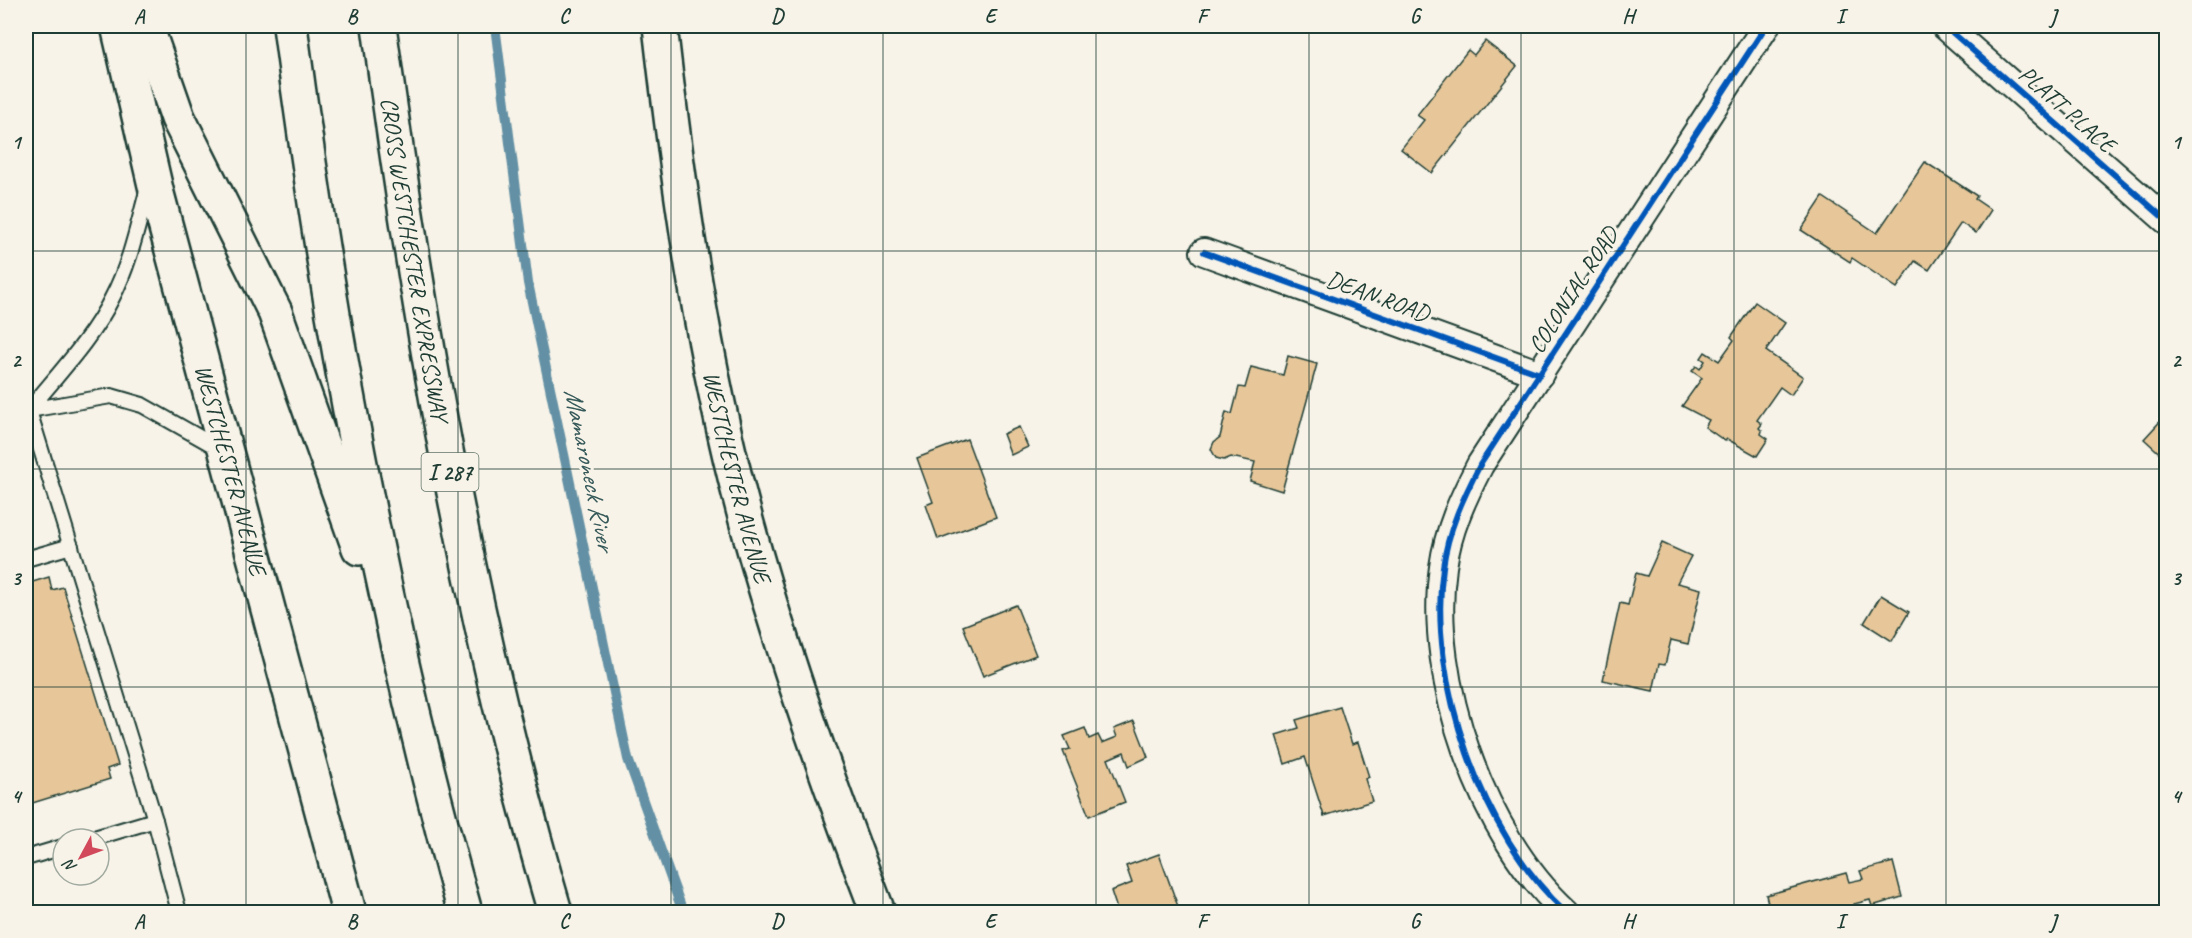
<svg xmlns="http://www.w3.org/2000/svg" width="2192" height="938" font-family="Caveat,sans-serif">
  <rect width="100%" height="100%" fill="#f7f3e8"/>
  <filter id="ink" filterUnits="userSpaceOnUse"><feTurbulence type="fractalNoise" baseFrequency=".0167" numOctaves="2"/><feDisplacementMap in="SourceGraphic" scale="12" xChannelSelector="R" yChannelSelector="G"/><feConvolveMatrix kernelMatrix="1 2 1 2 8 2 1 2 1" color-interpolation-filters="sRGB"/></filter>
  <g filter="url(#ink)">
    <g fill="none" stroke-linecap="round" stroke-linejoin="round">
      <!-- stream -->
      <path stroke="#6390a4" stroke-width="10" d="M495 26 528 283 628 759 683 912"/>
    </g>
    <!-- building -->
    <g fill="#e7c79a" stroke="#1f3d34" stroke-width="1.5">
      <path d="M1485 41 1517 66 1432 173 1401 149 1424 120 1417 115 1468 50 1474 55Z"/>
      <path d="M1925 162 1977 196 1975 199 1991 210 1976 233 1961 223 1929 270 1915 261 1897 288 1852 258 1850 262 1801 230 1823 197 1877 233Z"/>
      <path d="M1755 302 1785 323 1766 351 1803 377 1791 395 1780 387 1757 420 1762 424 1759 428 1762 431 1761 434 1768 439 1757 456 1727 439 1725 441 1705 427 1709 420 1682 406 1702 378 1692 371 1696 366 1700 369 1705 361 1701 358 1705 352 1719 361 1734 340 1731 337Z"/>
      <path d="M1288 356 1317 364 1282 491 1250 481 1255 462 1231 457 1224 460 1216 458 1211 449 1214 442 1220 437 1226 412 1232 414 1239 387 1245 388 1251 367 1283 375Z"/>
      <path d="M2166 415V459L2144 439Z"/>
      <path d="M1019 427 1028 447 1011 455 1003 434Z"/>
      <path d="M967 439 996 517 938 539 926 505 933 502 917 458Z"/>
      <path d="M1662 543 1691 556 1677 583 1701 589 1688 644 1671 640 1665 665 1659 664 1653 691 1603 680 1620 603 1628 605 1636 573 1647 576Z"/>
      <path d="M49 577 52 590 63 587 118 765 107 769 110 779 26 805V584Z"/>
      <path d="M1881 595 1909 612 1892 641 1864 623Z"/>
      <path d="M1016 605 1036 655 983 676 963 626Z"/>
      <path d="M1340 707 1352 744 1358 742 1369 777 1365 779 1372 801 1324 816 1305 757 1285 764 1276 735 1299 728 1296 720Z"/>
      <path d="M1134 721 1148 757 1129 766 1124 752 1108 759 1125 802 1089 816 1063 751 1070 749 1064 736 1085 728 1089 739 1098 735 1102 743 1117 737 1114 729Z"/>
      <path d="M1159 854 1180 912H1118L1111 891 1132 883 1126 866Z"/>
      <path d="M1893 862 1902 897 1872 906 1870 900 1854 904 1857 912H1770L1766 895 1846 873 1849 882 1863 879 1860 871Z"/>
    </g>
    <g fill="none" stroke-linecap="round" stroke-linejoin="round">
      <defs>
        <g id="lane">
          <path d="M148 188C138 224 130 264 112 298 92 339 57 375 29 410L111 396 142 405 220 449"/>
          <path d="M26 401 155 820 179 912"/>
          <path d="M26 559 71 546"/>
          <path d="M91 839 155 820"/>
          <path d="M26 858 63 847"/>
        </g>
        <g id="street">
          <path d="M1945 26 2166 220"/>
          <path d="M1204 252 1540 374"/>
          <path d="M1566 912C1482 836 1427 679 1443 567 1448 530 1463 498 1480 465L1766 26"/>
        </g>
        <g id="secondary">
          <path id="s1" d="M118 26 157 194 349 912"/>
          <path id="s2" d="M660 26C679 193 703 362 747 524 783 656 829 785 878 912"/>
        </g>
        <g id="highway">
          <path d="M146 26 178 118 275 312 359 548"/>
          <path d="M290 26C329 325 383 622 465 912"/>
          <path id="s3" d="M379 26C419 324 470 623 555 912"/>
        </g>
      </defs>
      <!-- lane casing -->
      <use href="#lane" stroke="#1f3d34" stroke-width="18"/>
      <!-- street casing -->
      <use href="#street" stroke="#1f3d34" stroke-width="30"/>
      <!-- secondary casing -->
      <use href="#secondary" stroke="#1f3d34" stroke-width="38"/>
      <!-- highway casing -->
      <use href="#highway" stroke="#1f3d34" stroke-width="38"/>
      <!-- lane -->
      <use href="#lane" stroke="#f7f3e8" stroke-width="14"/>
      <!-- street -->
      <use href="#street" stroke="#f7f3e8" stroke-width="26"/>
      <!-- secondary -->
      <use href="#secondary" stroke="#f7f3e8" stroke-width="33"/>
      <!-- highway -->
      <use href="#highway" stroke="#f7f3e8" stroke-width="33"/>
      <defs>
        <g id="cycleway">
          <path d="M1945 26 2166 220"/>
          <path d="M1204 252 1540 374"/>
          <path d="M1566 912C1482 836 1427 679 1443 567 1448 530 1463 498 1480 465L1766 26"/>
        </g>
      </defs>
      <!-- cycleway casing -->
      <use href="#cycleway" stroke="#f7f3e8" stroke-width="10"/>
      <!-- cycleway -->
      <use href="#cycleway" stroke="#0057b8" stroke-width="6"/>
    </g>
  </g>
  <!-- grid -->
  <path fill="none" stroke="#1f3d34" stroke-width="1.5" stroke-opacity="0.55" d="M246 26V912M458 26V912M671 26V912M883 26V912M1096 26V912M1309 26V912M1521 26V912M1734 26V912M1946 26V912M26 251H2166M26 469H2166M26 687H2166"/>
  <g text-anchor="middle" stroke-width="6" stroke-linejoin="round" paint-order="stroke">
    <!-- shield labels -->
    <rect fill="#f7f3e8" stroke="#60746a" stroke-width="1.5" x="421.5" y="453" width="57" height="38" rx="4.5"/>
    <g font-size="22" font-weight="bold" fill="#1f3d34">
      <text x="450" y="480">I 287</text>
    </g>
    <!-- street labels -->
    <g font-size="24" fill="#1f3d34" stroke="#f7f3e8">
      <text transform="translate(2067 109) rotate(41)" y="8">PLATT PLACE</text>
      <text dy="8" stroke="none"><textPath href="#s3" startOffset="236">CROSS WESTCHESTER EXPRESSWAY</textPath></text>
      <text transform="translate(1573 290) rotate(-57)" y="8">COLONIAL ROAD</text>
      <text transform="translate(1378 296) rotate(20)" y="8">DEAN ROAD</text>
      <text dy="8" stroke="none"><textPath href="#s1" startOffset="458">WESTCHESTER AVENUE</textPath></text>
      <text dy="8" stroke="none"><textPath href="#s2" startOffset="458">WESTCHESTER AVENUE</textPath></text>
    </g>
    <!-- water labels -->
    <g font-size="26" font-style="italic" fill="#365959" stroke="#f7f3e8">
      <text transform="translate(590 469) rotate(78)" y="9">Mamaroneck River</text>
    </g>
  </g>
  <!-- margin -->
  <rect width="2192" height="938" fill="none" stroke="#f7f3e8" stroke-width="66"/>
  <!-- north arrow -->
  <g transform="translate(81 857) rotate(229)"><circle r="28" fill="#f7f3e8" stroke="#a1aaa0" stroke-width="1.5"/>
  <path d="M0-4.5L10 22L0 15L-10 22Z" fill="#d1495b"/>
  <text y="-9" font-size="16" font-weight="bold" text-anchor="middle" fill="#1f3d34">N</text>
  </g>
  <rect x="33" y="33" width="2126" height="872" fill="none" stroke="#1f3d34" stroke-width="2"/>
  <g font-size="20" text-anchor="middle" font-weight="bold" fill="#1f3d34">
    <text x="139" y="23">A</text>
    <text x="352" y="23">B</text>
    <text x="564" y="23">C</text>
    <text x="777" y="23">D</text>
    <text x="990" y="23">E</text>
    <text x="1202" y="23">F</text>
    <text x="1415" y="23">G</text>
    <text x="1628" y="23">H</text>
    <text x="1840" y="23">I</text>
    <text x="2053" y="23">J</text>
    <text x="16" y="149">1</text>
    <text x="2176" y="149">1</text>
    <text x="16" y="367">2</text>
    <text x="2176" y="367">2</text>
    <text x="16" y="585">3</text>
    <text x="2176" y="585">3</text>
    <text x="16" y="803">4</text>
    <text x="2176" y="803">4</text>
    <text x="139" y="928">A</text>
    <text x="352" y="928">B</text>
    <text x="564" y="928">C</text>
    <text x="777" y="928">D</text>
    <text x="990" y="928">E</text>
    <text x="1202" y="928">F</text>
    <text x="1415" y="928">G</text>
    <text x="1628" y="928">H</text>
    <text x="1840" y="928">I</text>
    <text x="2053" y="928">J</text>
  </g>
</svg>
